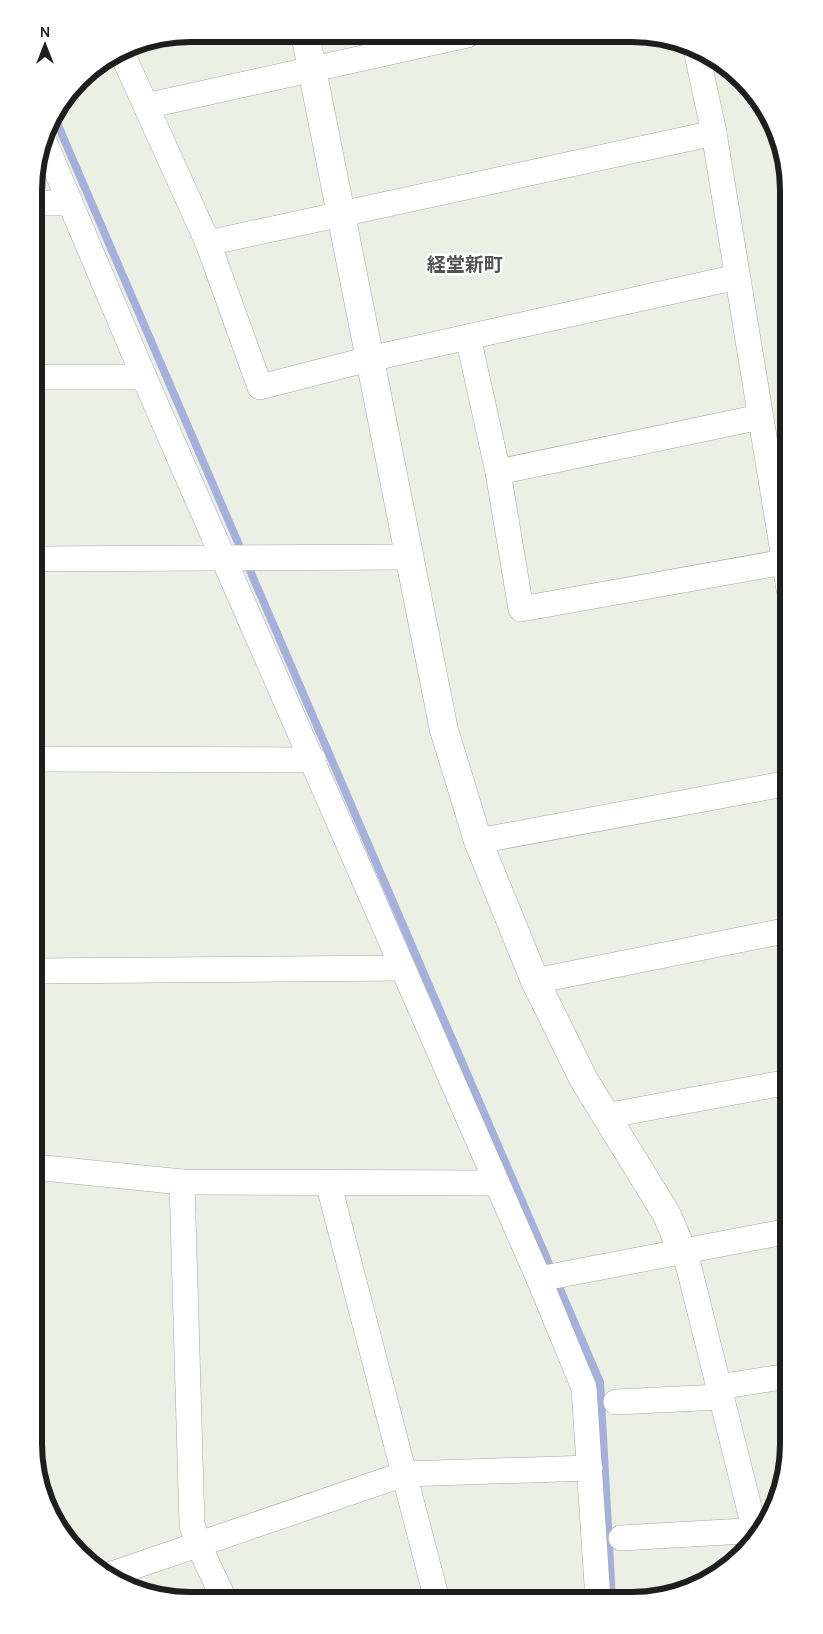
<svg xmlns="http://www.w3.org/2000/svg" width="823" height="1634" font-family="Manrope,'Noto Sans JP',sans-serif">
  <rect width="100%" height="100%" fill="#ecefe4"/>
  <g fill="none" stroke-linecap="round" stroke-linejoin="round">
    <!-- stream -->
    <path stroke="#a5b1dc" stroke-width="8" d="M54 116 600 1382 612 1600"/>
    <defs>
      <g id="minor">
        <path d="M121 51 208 243 260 387 369 359 737 277"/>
        <path d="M697 54 714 133 789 589"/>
        <path d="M146 106 467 35"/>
        <path d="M44 141 144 377 539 1279 584 1388 598 1600"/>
        <path d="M35 203H70"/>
        <path d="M208 243 714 133"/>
        <path d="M468 337 498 472 521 609 784 562"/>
        <path d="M35 377H144"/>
        <path d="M498 472 760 417"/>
        <path d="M35 559 409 557"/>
        <path d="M34 759 314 760"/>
        <path d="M478 841 789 783"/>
        <path d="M34 971 403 968"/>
        <path d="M535 981 789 930"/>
        <path d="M605 1116 789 1082"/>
        <path d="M34 1167 182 1182 496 1183"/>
        <path d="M182 1182 192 1525 199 1546 224 1599"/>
        <path d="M328 1182 437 1600"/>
        <path d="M683 1253 688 1264 757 1539"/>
        <path d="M539 1279 789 1231"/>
        <path d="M718 1387 789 1376"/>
        <path d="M616 1402 721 1397"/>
        <path d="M621 1538 762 1530"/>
        <path d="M109 1575 404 1474 590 1468"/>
      </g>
      <path id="tertiary" d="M305 34 444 730 478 841 535 981 584 1080 667 1215 683 1253"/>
    </defs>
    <!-- minor casing -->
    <use href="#minor" stroke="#a5a5a5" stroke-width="26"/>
    <!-- tertiary casing -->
    <use href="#tertiary" stroke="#a5a5a5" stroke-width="29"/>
    <!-- minor -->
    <use href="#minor" stroke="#fff" stroke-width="25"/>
    <!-- tertiary -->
    <use href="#tertiary" stroke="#fff" stroke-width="28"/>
  </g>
  <g text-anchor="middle" stroke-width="5" stroke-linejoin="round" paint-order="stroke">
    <!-- neighbourhood labels -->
    <g font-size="19" font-weight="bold" fill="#515151" stroke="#fff">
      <text x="465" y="271">経堂新町</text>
    </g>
  </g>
  <!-- crop -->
  <path d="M0 0H823V1634H0ZM190 42H632A148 148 0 0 1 780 190V1444A148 148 0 0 1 632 1592H190A148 148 0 0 1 42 1444V190A148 148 0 0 1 190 42Z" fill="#fff" fill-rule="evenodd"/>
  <path fill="none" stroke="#1e1e1e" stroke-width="6" d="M190 42H632A148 148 0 0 1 780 190V1444A148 148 0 0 1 632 1592H190A148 148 0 0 1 42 1444V190A148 148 0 0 1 190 42Z"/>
  <!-- north arrow -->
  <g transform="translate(45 45)" stroke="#ffffff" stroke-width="4" paint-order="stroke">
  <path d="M0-4L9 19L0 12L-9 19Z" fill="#1e1e1e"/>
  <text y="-8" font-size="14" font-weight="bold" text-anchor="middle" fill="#1e1e1e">N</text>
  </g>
</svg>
